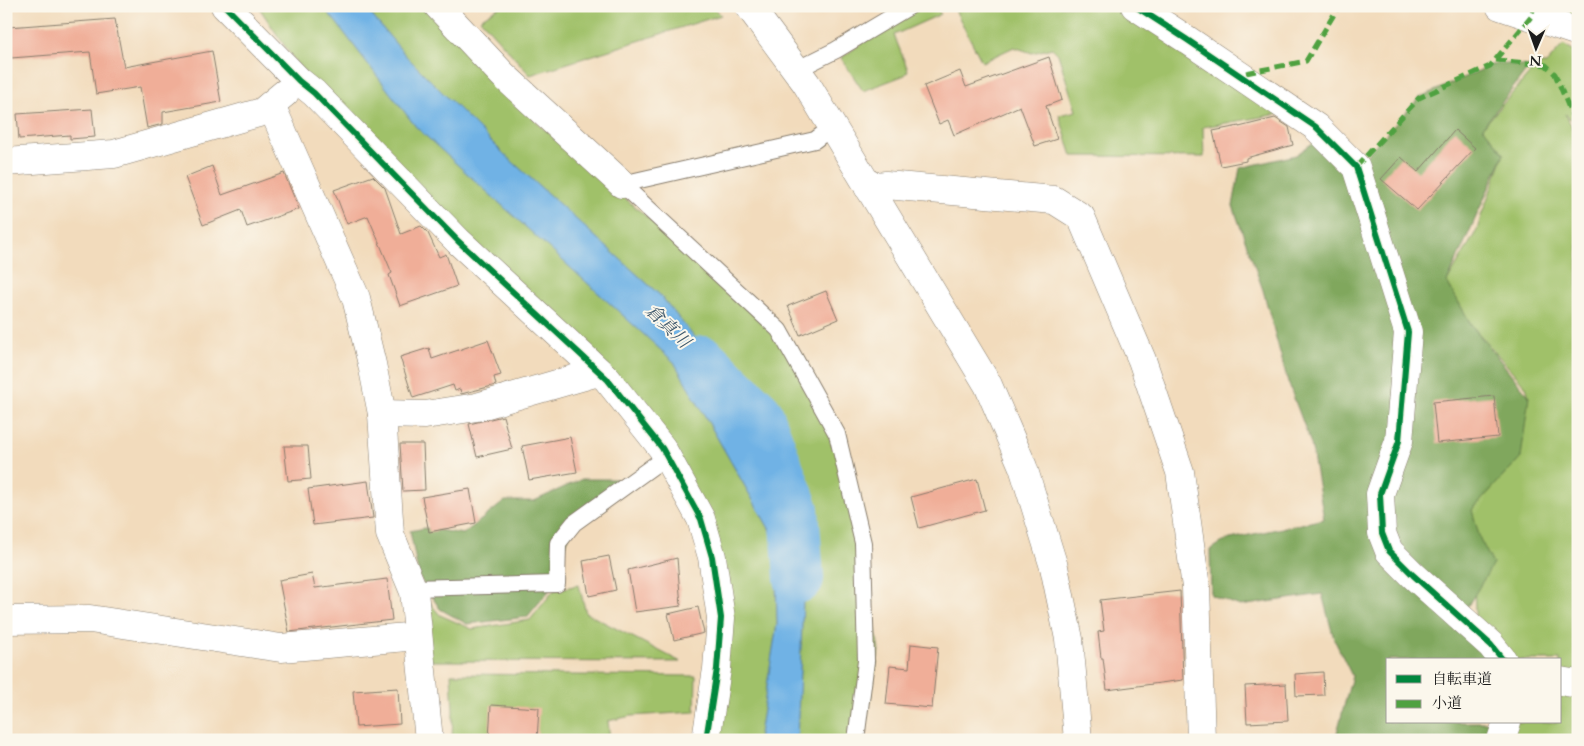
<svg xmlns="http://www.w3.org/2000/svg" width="1584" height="746" font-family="Cardo,'Noto Serif JP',serif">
  <rect width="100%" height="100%" fill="#fbf7ec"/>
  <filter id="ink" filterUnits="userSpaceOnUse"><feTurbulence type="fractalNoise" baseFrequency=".02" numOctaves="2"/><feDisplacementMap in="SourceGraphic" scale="10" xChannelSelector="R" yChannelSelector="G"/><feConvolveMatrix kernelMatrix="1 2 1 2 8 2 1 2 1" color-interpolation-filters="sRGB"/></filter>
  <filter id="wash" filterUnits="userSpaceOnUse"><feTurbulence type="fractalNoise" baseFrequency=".0096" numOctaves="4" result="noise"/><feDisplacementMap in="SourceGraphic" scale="20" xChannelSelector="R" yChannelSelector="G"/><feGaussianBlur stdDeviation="1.12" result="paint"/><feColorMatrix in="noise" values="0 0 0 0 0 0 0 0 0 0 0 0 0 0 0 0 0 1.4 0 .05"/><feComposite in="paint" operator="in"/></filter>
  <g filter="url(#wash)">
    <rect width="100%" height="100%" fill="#f2dbbc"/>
    <!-- green -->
    <g fill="#a0c169" stroke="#5e6e42">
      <path d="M258 6H426L536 122 779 330 851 465 879 651 863 740H704L721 618 701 519 643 400 503 283 321 100Z"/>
      <path d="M501 6H713L721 15 530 75 480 19Z"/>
      <path d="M915 6H934L941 14 894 35 908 70 905 75 863 91 841 58Z"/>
      <path d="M953 6H1125L1285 113 1203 127 1204 157 1072 156 1059 115 1076 111 1058 54 1052 48 1032 53 1014 47 982 62Z"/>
      <path d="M1498 6H1578V33Z"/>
      <path d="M1563 45 1578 54V125L1565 114 1578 137V740H1513V722H1560V660H1495L1476 644 1472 510 1494 486 1529 396 1526 387 1472 326 1447 282 1477 230 1481 216 1504 154 1483 127 1535 67 1534 64H1546Z"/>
      <path d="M579 585 586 613 681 662 427 661 418 589 440 615 472 629 530 620 554 590Z"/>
      <path d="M451 674 696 676 695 712 631 716 608 721 610 740H452L453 711Z"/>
    </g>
    <!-- forest -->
    <g fill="#80a75d" stroke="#4e623c">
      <path d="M1496 63 1530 66 1483 127 1504 154 1447 282 1472 326 1529 396 1521 457 1472 510 1480 539 1493 564 1454 629 1495 660H1388V722H1507L1501 740H1335L1352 676 1334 639 1322 594 1240 606 1211 595 1210 550 1226 540 1324 519 1311 444 1288 382 1263 290 1233 206 1240 168 1296 155 1324 135 1362 160 1419 98Z"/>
      <path d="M582 479H617L574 523 548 592 527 617 467 624 440 609 419 577 410 531 425 528 463 534 505 501H534Z"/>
    </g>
    <!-- water -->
    <path fill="#70b2e5" stroke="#466780" d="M322 6H364L406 56 505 155 661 296 752 409 794 510 803 602 797 740H758L777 624 775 539 674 362 416 127 336 22Z"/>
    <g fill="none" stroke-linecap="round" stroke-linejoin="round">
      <!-- river -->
      <path stroke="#70b2e5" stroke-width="50" d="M703 361 758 414 794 510 799 578"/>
    </g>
    <g id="blocks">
      <!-- building -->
      <g fill="#f0ae98">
        <path d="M115 19 124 67 212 51 221 102 163 112V124L147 128 140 87 96 94 90 52 11 58 8 27Z"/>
        <path d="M1049 57 1062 100 1046 106 1057 139 1035 146 1020 106 954 135 948 120 939 124 924 86 960 71 966 87Z"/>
        <path d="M92 109 95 137 70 139V135L19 139 17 114Z"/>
        <path d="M1275 118 1289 127 1293 145 1246 158V161L1221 166 1213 131 1239 126V127Z"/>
        <path d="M1455 130 1475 148 1417 210 1381 179 1401 157 1418 172Z"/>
        <path d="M212 166 222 195 284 173 299 209 247 227 241 210 203 225 185 177Z"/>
        <path d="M373 176 385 188 401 234 421 226 428 233 439 257 446 254 457 286 400 306 389 275 392 273 368 216 347 224 334 190Z"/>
        <path d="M826 291 838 319 800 335 788 306Z"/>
        <path d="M488 340 501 375 494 377 496 385 461 394 460 389 455 391 453 385 413 398 400 357 429 348 432 359Z"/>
        <path d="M1494 396 1498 437 1437 443 1433 402Z"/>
        <path d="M503 416 512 449 477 457 469 424Z"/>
        <path d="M570 437 577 472 529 480 522 446Z"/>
        <path d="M400 444H423L425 490 403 491Z"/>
        <path d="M284 446H308L311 479 288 481Z"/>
        <path d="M977 479 985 510 919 528 911 497Z"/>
        <path d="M368 481 373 518 313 525 308 489Z"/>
        <path d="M470 489 476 523 429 532 422 497Z"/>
        <path d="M609 556 616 590 589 596 583 561Z"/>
        <path d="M677 558 681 606 635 612 628 570Z"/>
        <path d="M312 574 315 588 387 579 392 620 289 632 279 580Z"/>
        <path d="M1180 591 1183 680 1107 690 1103 658H1101L1098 632 1104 631 1100 600Z"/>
        <path d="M698 607 704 633 674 640 668 614Z"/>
        <path d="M911 644 938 647 932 708 886 704 890 666 909 668Z"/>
        <path d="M1323 672 1324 695 1296 696 1295 674Z"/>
        <path d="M1286 684 1288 721 1247 723 1245 686Z"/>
        <path d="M398 688 400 724 356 727 353 691Z"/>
        <path d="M491 705 539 708 537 740 489 739Z"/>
      </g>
    </g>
  </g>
  <g filter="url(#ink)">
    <use href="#blocks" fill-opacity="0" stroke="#877c6c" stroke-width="1"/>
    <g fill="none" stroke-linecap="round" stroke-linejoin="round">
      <defs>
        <g id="lane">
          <path d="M796 70 836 50 910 6"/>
          <path d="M622 184 779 330 837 434 863 543 866 661 856 740"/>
          <path d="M622 184 815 140 832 127"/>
          <path d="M412 588 557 584 558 543 574 523 667 456"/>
        </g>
        <g id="street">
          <path d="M225 6 299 81 314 93 458 241 607 379 662 448 701 519 712 557 721 618 717 669 706 740"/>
          <path d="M438 6 503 75 622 184"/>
          <path d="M1135 6 1186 39 1316 127 1356 167 1408 332 1399 441 1380 494 1382 533 1389 551 1413 575 1491 645 1503 660"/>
          <path d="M271 105 356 298 372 364 382 414 390 534 414 592 429 740"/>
          <path d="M6 162 114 154 262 112 285 93"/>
          <path d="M868 187 886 185 1054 200 1081 217 1142 360 1180 472 1196 587 1201 740"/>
          <path d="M382 414 425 415 477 407 598 372"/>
          <path d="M6 620 90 619 281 648 418 636"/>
          <path d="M1560 681 1578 684"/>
          <path d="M1501 740 1507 722"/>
        </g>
        <g id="secondary">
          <path d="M749 6 806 83 988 385 1023 467 1054 567 1069 639 1078 740"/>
          <path d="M1500 6 1578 32"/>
        </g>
      </defs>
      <!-- lane casing -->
      <use href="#lane" stroke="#877c6c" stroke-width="18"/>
      <!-- street casing -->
      <use href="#street" stroke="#877c6c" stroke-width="29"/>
      <!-- secondary casing -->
      <use href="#secondary" stroke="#877c6c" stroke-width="29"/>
      <!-- lane -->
      <use href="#lane" stroke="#fff" stroke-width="16"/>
      <!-- street -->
      <use href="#street" stroke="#fff" stroke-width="28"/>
      <!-- secondary -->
      <use href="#secondary" stroke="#fff" stroke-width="28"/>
      <!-- quiet -->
      <g stroke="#4fa141" stroke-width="5" stroke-dasharray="10 5" stroke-linecap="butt">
        <path d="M1496 60 1546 65 1555 74 1578 130"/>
        <path d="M1246 73 1306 61 1339 6"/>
        <path d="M1356 167 1419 98 1490 66 1531 17 1534 6"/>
      </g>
      <defs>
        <g id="cycleway">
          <path d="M225 6 299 81 314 93 458 241 607 379 662 448 701 519 712 557 721 618 717 669 706 740"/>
          <path d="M1135 6 1186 39 1316 127 1356 167 1408 332 1399 441 1380 494 1382 533 1389 551 1413 575 1491 645 1503 660"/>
        </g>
      </defs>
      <!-- cycleway casing -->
      <use href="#cycleway" stroke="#fbf7ec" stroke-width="9"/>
      <!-- cycleway -->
      <use href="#cycleway" stroke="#00873e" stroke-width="6"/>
    </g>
  </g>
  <g text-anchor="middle" stroke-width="4" stroke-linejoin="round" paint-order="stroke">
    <!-- water labels -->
    <g font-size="18" font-style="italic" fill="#3e586c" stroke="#fbf7ec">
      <text transform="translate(668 326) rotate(44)" y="6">倉真川</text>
    </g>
  </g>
  <!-- margin -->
  <rect width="1584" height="746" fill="none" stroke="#fbf7ec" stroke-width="25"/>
  <!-- legend -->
  <rect x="1386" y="658" width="175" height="65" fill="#fbf7ec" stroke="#a29f99"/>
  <rect x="1396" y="675" width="25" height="8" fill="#00873e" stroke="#a29f99"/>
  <text x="1432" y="684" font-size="15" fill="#1c1c1c">自転車道</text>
  <rect x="1396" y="700" width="25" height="8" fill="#4fa141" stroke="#a29f99"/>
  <text x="1432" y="708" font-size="15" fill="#1c1c1c">小道</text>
  <!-- north arrow -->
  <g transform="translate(1536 48) rotate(182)" stroke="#fbf7ec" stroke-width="4" paint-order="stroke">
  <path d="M0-4L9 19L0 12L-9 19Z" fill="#1c1c1c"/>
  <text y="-8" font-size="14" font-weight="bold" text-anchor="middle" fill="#1c1c1c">N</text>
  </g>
</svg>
